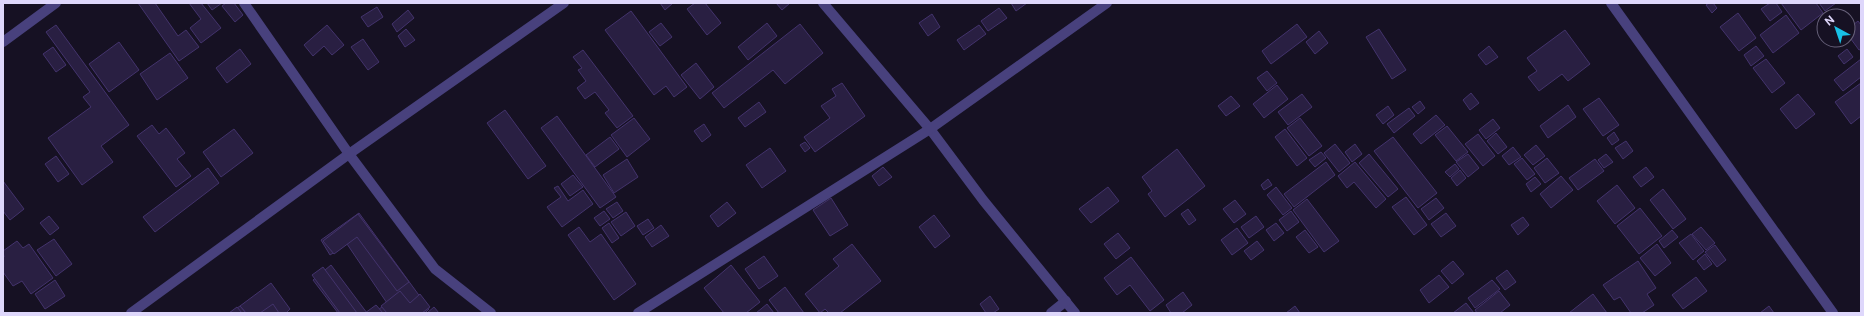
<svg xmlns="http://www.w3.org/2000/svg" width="1864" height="316" font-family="'Public Sans',sans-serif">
  <rect width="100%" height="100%" fill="#161123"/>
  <!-- building -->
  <g fill="#291f42" stroke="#43336c">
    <path d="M138 3H155L178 36 186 30 199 47 179 61Z"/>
    <path d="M189 3H201L221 28 201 43 190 28 201 19Z"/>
    <path d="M207 3H222L212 10Z"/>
    <path d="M226 3H234L243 15 235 22 222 6Z"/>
    <path d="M660 3H673L665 10Z"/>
    <path d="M695 3H705L721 23 707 35 687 9Z"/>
    <path d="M776 3H790L782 10Z"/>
    <path d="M1011 3H1027L1016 11Z"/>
    <path d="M1709 3H1713L1717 8 1712 13 1706 5Z"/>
    <path d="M1770 3H1776L1782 12 1770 21 1761 9Z"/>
    <path d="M1781 3H1816L1823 13 1801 30Z"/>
    <path d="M1819 3H1836L1825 11Z"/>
    <path d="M377 7 383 17 368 27 361 17Z"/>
    <path d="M999 8 1007 18 988 31 981 21Z"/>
    <path d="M408 10 414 18 397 32 392 24Z"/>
    <path d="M631 11 687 87 674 97 666 86 654 95 605 30Z"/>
    <path d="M1738 13 1756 38 1739 51 1720 27Z"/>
    <path d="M932 14 940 27 928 36 919 23Z"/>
    <path d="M1786 15 1799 33 1773 53 1760 35Z"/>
    <path d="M1858 21 1861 25V49L1859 50 1848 35V29Z"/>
    <path d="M661 23 672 37 660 46 649 32Z"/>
    <path d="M767 23 777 36 748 60 738 47Z"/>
    <path d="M800 24 823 53 785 84 773 70 724 108 712 93Z"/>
    <path d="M1297 24 1307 37 1271 64 1262 51Z"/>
    <path d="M56 25 129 125 101 146 113 162 82 185 48 138 91 107 83 97 90 92 46 32Z"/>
    <path d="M327 25 344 45 332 55 324 46 313 56 304 45Z"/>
    <path d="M979 25 986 34 964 50 957 40Z"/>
    <path d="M406 29 415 40 405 47 398 36Z"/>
    <path d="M1379 29 1406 70 1392 79 1366 37Z"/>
    <path d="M1565 30 1590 64 1568 81 1562 74 1539 91 1528 77 1537 71 1527 58Z"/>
    <path d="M1319 31 1328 43 1315 54 1306 42Z"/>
    <path d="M363 39 379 62 368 70 351 47Z"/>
    <path d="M119 42 139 70 109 92 89 64Z"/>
    <path d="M1489 46 1498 57 1486 65 1478 55Z"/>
    <path d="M1756 46 1764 56 1751 66 1744 55Z"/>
    <path d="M53 47 66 65 56 72 43 54Z"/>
    <path d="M240 49 251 64 227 83 216 68Z"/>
    <path d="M1847 49 1853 57 1844 64 1838 56Z"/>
    <path d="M583 50 633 116 617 128 605 113 609 110 595 92 585 99 577 88 586 81 578 70 582 68 573 57Z"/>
    <path d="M170 53 188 78 157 100 140 74Z"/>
    <path d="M1766 59 1785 83 1772 93 1753 68Z"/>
    <path d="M1861 59V77L1843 91 1834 80Z"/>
    <path d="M696 63 714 87 700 99 681 75Z"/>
    <path d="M1267 71 1277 83 1267 91 1257 78Z"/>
    <path d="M842 83 865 116 815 152 804 137 830 118 821 106 836 96 832 89Z"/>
    <path d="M1861 83V116L1851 124 1835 102Z"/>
    <path d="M1277 85 1288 99 1264 118 1253 104Z"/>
    <path d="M1471 93 1479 103 1470 110 1463 100Z"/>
    <path d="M1302 94 1312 107 1288 125 1278 112Z"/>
    <path d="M1798 94 1815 114 1796 129 1780 109Z"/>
    <path d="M1231 96 1240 106 1226 116 1218 106Z"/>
    <path d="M1599 98 1619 125 1603 136 1583 109Z"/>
    <path d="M1420 101 1425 108 1418 114 1412 107Z"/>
    <path d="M759 102 766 112 745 127 738 118Z"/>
    <path d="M1568 105 1576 117 1548 138 1540 126Z"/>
    <path d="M1388 106 1394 115 1383 124 1376 115Z"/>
    <path d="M1409 108 1415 116 1394 133 1387 124Z"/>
    <path d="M505 110 546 166 528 179 487 123Z"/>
    <path d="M1436 115 1445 125 1421 144 1413 134Z"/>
    <path d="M557 116 616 197 600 208 541 128Z"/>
    <path d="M634 118 650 139 627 157 611 135Z"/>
    <path d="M1300 118 1322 146 1309 156 1287 128Z"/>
    <path d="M1493 119 1500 128 1486 139 1479 130Z"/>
    <path d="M704 124 711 135 702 142 694 131Z"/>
    <path d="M152 125 159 134 166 128 185 153 177 159 191 176 176 187 137 136Z"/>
    <path d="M1447 126 1468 152 1456 161 1435 135Z"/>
    <path d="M234 129 253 153 221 177 203 152Z"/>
    <path d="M1285 129 1307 158 1297 166 1275 137Z"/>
    <path d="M1614 132 1619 140 1612 145 1607 138Z"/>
    <path d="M1496 133 1507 147 1498 154 1487 141Z"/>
    <path d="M1478 134 1495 156 1483 166 1465 144Z"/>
    <path d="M610 137 619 149 595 167 586 155Z"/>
    <path d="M1393 137 1437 193 1418 208 1374 151Z"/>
    <path d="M1626 141 1633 151 1623 159 1615 148Z"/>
    <path d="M805 142 810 148 805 152 800 145Z"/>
    <path d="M1335 144 1350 163 1339 172 1324 153Z"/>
    <path d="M1355 144 1362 154 1352 162 1345 152Z"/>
    <path d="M1536 145 1545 156 1533 165 1524 155Z"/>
    <path d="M1513 147 1521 157 1509 165 1502 156Z"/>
    <path d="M770 148 786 171 762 188 746 165Z"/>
    <path d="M1177 149 1205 186 1165 217 1148 194 1152 191 1142 177Z"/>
    <path d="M1321 152 1326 158 1315 167 1309 160Z"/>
    <path d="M1369 154 1398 189 1388 197 1359 163Z"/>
    <path d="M1468 154 1479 168 1468 177 1456 162Z"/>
    <path d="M1606 154 1613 162 1604 168 1598 160Z"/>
    <path d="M56 156 69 174 58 182 45 164Z"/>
    <path d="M1522 158 1535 174 1527 180 1514 164Z"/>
    <path d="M1547 158 1559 173 1545 183 1534 168Z"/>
    <path d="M627 159 638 177 614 193 603 175Z"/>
    <path d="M1595 159 1604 171 1578 190 1569 178Z"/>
    <path d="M1326 162 1335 175 1294 207 1284 194Z"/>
    <path d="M1355 162 1386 199 1376 208 1354 182 1347 188 1338 176Z"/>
    <path d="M1455 164 1459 169 1450 177 1445 172Z"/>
    <path d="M883 167 892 177 879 186 872 176Z"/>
    <path d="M1646 167 1654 177 1641 187 1633 177Z"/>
    <path d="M208 168 219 183 155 232 143 217Z"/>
    <path d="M1460 170 1466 178 1457 186 1451 178Z"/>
    <path d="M573 175 583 187 570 196 561 184Z"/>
    <path d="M1561 176 1573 190 1551 208 1540 194Z"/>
    <path d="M1535 177 1541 184 1531 192 1526 184Z"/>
    <path d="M1268 179 1272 185 1264 190 1261 185Z"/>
    <path d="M3 181 24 209 10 220 3 211Z"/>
    <path d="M1617 185 1635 208 1615 224 1597 201Z"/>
    <path d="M558 186 568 201 583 190 593 204 562 227 547 207 561 197 554 188Z"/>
    <path d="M1108 187 1119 201 1091 223 1079 209Z"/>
    <path d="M1276 187 1292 208 1283 215 1267 195Z"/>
    <path d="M1663 189 1686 219 1673 229 1650 200Z"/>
    <path d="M1406 197 1427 225 1414 235 1392 207Z"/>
    <path d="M831 198 848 225 830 236 813 210Z"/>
    <path d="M1436 198 1444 208 1429 220 1421 209Z"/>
    <path d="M1307 199 1339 241 1324 252 1293 210Z"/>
    <path d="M1235 200 1246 214 1234 223 1223 209Z"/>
    <path d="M617 202 623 211 613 218 606 209Z"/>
    <path d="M727 202 736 213 718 227 710 216Z"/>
    <path d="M1640 208 1662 236 1639 254 1617 226Z"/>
    <path d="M1188 209 1196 220 1189 225 1181 214Z"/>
    <path d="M604 211 610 219 600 226 594 218Z"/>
    <path d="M1291 211 1299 222 1287 231 1279 220Z"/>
    <path d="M626 212 635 226 621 236 611 222Z"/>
    <path d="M359 213 429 309 425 313H374L387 303 347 244 330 255 321 240Z"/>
    <path d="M1446 213 1456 226 1441 237 1431 224Z"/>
    <path d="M358 214 409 282 397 291 357 237 334 254 323 241Z"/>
    <path d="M934 215 950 236 935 248 919 227Z"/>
    <path d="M49 216 59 228 50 235 40 223Z"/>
    <path d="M1256 216 1264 227 1249 238 1241 227Z"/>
    <path d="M1523 217 1529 225 1518 235 1511 225Z"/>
    <path d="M648 219 654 228 643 235 637 226Z"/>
    <path d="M609 223 619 238 612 243 602 228Z"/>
    <path d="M1276 223 1284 233 1274 241 1266 230Z"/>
    <path d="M661 225 669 236 652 247 645 237Z"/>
    <path d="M579 227 590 242 601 234 636 284 614 300 568 235Z"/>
    <path d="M1701 227 1715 243 1706 250 1692 234Z"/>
    <path d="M1237 228 1248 243 1232 255 1221 240Z"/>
    <path d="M1305 230 1318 247 1309 253 1296 237Z"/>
    <path d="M1672 230 1678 237 1664 248 1659 241Z"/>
    <path d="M1118 233 1130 248 1116 259 1104 244Z"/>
    <path d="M1691 234 1704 251 1693 260 1679 243Z"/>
    <path d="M54 239 72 264 56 276 37 250Z"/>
    <path d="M17 241 23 248 29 244 53 278 31 294 22 281 13 286 3 272V258L4 257 3 251Z"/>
    <path d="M1257 241 1264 250 1251 260 1244 251Z"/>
    <path d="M852 244 881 281 840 313H829L825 309 820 313 805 294 839 266 833 259Z"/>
    <path d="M1657 244 1671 263 1655 276 1640 258Z"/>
    <path d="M1715 245 1726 260 1717 267 1705 252Z"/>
    <path d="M1705 254 1712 264 1704 270 1697 261Z"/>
    <path d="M764 256 778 276 759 289 745 269Z"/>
    <path d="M1131 257 1164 300 1150 311 1130 285 1117 295 1104 278Z"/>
    <path d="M1453 261 1464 274 1452 284 1441 271Z"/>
    <path d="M1638 261 1656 288 1647 294 1654 305 1642 313H1631L1620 297 1614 300 1603 285Z"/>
    <path d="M331 265 367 313H338L313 280Z"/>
    <path d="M731 265 760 302 746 313H724L704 288Z"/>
    <path d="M323 267 357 313H340L312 275Z"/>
    <path d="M1507 270 1516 282 1505 290 1496 278Z"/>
    <path d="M1439 275 1449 287 1429 303 1420 290Z"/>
    <path d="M1696 277 1707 291 1683 309 1672 295Z"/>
    <path d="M55 280 65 296 45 309 35 294Z"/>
    <path d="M1492 280 1500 289 1475 308 1468 298Z"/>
    <path d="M271 283 290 309 286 313H246L240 306Z"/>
    <path d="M785 287 804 313H779L769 300Z"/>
    <path d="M400 291 410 303 420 294 430 307 422 313H387L381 306Z"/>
    <path d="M1499 291 1510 305 1500 313H1477L1475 310Z"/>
    <path d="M1183 292 1192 305 1182 313H1171L1166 305Z"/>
    <path d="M1593 294 1607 313H1569Z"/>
    <path d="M990 296 999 309 993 313H986L980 304Z"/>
    <path d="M1466 303 1474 313H1453Z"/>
    <path d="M273 304 279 313H260Z"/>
    <path d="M767 304 774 313H756Z"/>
    <path d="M376 305 383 313H365Z"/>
    <path d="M240 306 246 313H230Z"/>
    <path d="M1295 306 1300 313H1286Z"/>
    <path d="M1769 306 1774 313H1760Z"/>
    <path d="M237 307 242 313H229Z"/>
    <path d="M434 307 439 313H427Z"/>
  </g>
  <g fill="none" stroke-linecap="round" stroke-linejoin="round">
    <!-- minor -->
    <g stroke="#48417d" stroke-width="10">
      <path d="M244 3 349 154 435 269 491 313"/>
      <path d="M823 3 930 129 983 200 1075 313"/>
      <path d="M1611 3 1833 313"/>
      <path d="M3 42 56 3"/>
      <path d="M131 313 349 154 564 3"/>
      <path d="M638 313 930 129 1107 3"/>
      <path d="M1051 313 1066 301"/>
    </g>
  </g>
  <!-- border -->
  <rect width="1864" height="316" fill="none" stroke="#ded7fb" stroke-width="8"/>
  <!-- north arrow -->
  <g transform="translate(1836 28) rotate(320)"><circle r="19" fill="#161123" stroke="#666079"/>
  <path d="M0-3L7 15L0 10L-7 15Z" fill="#18c1e6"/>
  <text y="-6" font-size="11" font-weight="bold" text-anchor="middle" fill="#ded7fb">N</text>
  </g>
</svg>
